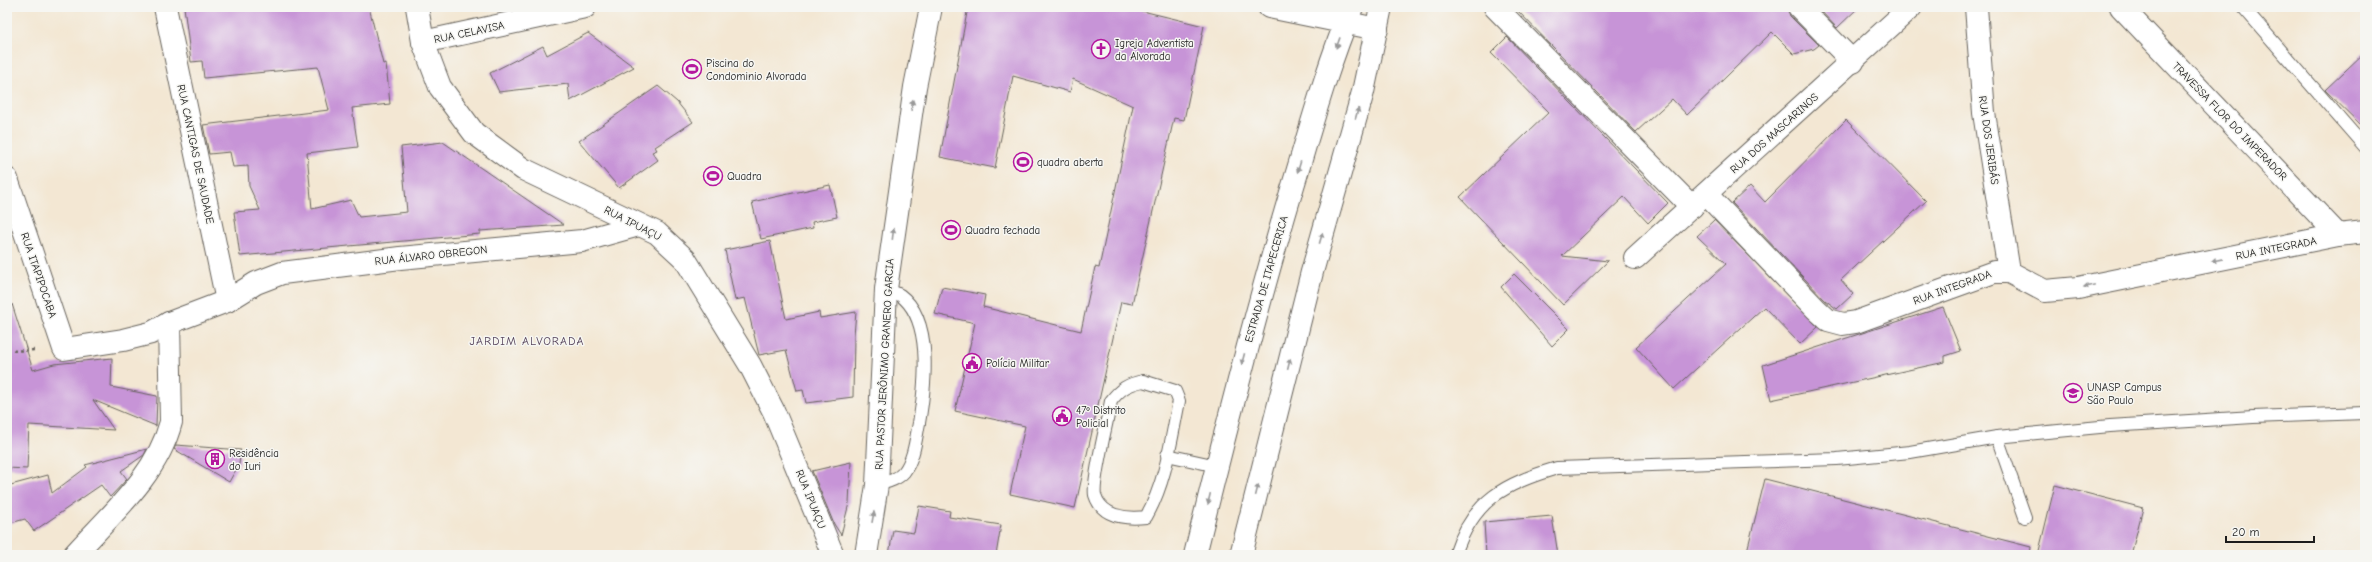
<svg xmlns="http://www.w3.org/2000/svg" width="2372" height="562" font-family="'Comic Neue',sans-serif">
  <rect width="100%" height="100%" fill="#f6f6f2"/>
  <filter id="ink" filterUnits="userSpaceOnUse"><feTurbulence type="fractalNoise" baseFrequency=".025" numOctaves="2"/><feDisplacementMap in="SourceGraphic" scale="8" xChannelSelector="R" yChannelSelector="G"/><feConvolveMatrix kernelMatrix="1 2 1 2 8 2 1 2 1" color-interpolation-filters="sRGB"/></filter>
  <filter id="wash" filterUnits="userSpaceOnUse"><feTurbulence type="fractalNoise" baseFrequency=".012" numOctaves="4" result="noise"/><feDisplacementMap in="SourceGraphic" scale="16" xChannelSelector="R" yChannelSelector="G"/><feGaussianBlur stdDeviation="0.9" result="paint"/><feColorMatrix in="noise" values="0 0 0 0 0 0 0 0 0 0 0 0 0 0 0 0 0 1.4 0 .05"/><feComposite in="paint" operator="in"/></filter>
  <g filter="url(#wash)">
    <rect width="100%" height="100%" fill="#f3e7d3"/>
    <g id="blocks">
      <!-- building -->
      <g fill="#c794d7">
        <path d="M184 7H369L383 64 386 63 390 104 352 108 358 147 307 153 312 209 351 200 359 217 407 212 401 147 443 142 564 225 480 231V234L240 256 234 212 260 210 249 186 248 166 233 167 230 152 209 154 203 125 329 110 318 67 204 78 202 61 191 62Z"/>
        <path d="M968 7H1126L1204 26 1184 120 1174 118 1132 304 1121 302 1075 508 1010 494 1025 426 955 411 975 323 935 314 942 287 985 295 983 307 1081 331 1095 267 1099 268 1133 106 1073 79 1070 92 1013 76 995 168 940 157Z"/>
        <path d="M1514 7H1787L1790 16 1819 45 1814 49 1794 54 1772 32 1687 115 1672 99 1636 132Z"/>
        <path d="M1817 7H1859L1837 28Z"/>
        <path d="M588 33 634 67 570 101 568 84 499 92 490 73 543 46 547 55Z"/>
        <path d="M1507 37 1668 203 1648 223 1624 197 1562 256 1608 261 1563 305 1460 197 1549 112 1491 53Z"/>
        <path d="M2365 52V129L2325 90Z"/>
        <path d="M658 86 677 102 693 122 655 147 657 150 652 152 658 160 619 188 579 141Z"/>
        <path d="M1846 120 1926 201 1841 280 1853 294 1837 309 1825 300 1732 203 1750 186 1765 202Z"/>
        <path d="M830 185 837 217 812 222 813 228 761 239 752 202Z"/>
        <path d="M1714 220 1818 327 1800 344 1764 307 1674 389 1636 347 1726 264 1697 236Z"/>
        <path d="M770 241 786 319 819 312 820 318 856 312 854 335 853 397 806 403 803 390 797 391 786 350 759 355 745 298 735 300 725 250Z"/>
        <path d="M1514 274 1569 329 1552 346 1501 287Z"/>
        <path d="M12 304 33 370 54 364 112 358 111 387 157 396 156 426 93 400 114 430 29 425 27 469 7 468V305Z"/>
        <path d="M1943 307 1961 351 1945 356V362L1771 400 1763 365Z"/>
        <path d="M176 445 241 450 239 464 229 482 174 449Z"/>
        <path d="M147 449 144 455 121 471 127 479 110 497 101 485 34 531 25 519 7 524V486L48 475 52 493 87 467 85 465Z"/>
        <path d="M851 462 849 503 841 535 834 524 812 471Z"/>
        <path d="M1765 479 2031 547 2030 555H1746Z"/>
        <path d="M2055 485 2143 508 2131 555H2038Z"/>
        <path d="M919 506 950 511 949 517 1001 525 996 555H889L893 530 914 533Z"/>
        <path d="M1552 516 1558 555H1486L1484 522Z"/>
      </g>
    </g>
  </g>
  <g filter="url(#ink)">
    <use href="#blocks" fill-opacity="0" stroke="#67635c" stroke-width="1"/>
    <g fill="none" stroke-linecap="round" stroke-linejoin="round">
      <defs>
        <g id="service">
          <path d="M2243 7 2365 147"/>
          <path d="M1143 381 1175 391 1179 401C1171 440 1166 482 1146 517 1127 519 1102 518 1095 495 1092 482 1108 418 1111 401 1120 389 1128 384 1143 381Z"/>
          <path d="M1997 437 2025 517"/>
          <path d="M1167 455 1217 466"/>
          <path d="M877 485C887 482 897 480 904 472 914 459 916 438 919 423 925 388 934 320 900 295 896 293 891 291 886 289"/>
          <path d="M1455 555C1473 499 1505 484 1557 468L1837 459 1910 452 1997 437 2110 426 2253 417 2365 413"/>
        </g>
        <g id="minor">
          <path d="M165 7 227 301"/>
          <path d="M417 7 423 42 440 87 474 133 523 169 657 233 685 259 750 365 774 412 833 555"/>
          <path d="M1269 7 1377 29"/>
          <path d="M1495 7 1692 207"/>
          <path d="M1799 7 1853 62"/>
          <path d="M1976 7 1984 113 2009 272"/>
          <path d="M2121 7 2338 235"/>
          <path d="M423 42 585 7"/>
          <path d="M7 179 64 349 123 340 151 333 169 323 227 301 256 283 282 273 400 258 582 241 639 225"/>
          <path d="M1706 194 1816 309 1828 320 1843 324 1856 322 1994 272H2009L2045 291 2078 288 2338 235 2365 232"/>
          <path d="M1635 258 1911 7"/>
          <path d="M74 555C110 515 157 476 171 422L169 323"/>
          <path d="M866 555 877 485 886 289 915 87 931 7"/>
        </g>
        <g id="primary">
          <path d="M1195 555C1226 428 1258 301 1296 176 1313 119 1329 62 1352 7"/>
          <path d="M1241 555 1312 272 1363 92 1381 7"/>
        </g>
      </defs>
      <!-- service casing -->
      <use href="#service" stroke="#67635c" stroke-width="14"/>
      <!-- minor casing -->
      <use href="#minor" stroke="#67635c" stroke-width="24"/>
      <!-- primary casing -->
      <use href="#primary" stroke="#67635c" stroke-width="24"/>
      <!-- path -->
      <path stroke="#67635c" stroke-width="2.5" stroke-dasharray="3 3" stroke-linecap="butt" d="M7 351 36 350"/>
      <!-- service -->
      <use href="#service" stroke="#fff" stroke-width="12"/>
      <!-- minor -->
      <use href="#minor" stroke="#fff" stroke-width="22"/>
      <!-- primary -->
      <use href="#primary" stroke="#fff" stroke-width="22"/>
    </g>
    <!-- one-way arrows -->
    <defs><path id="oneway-solid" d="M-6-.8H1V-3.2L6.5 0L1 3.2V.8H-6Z"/></defs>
    <g fill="#999">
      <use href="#oneway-solid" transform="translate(1338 43) rotate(110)"/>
      <use href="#oneway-solid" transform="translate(912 105) rotate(-81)"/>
      <use href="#oneway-solid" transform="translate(1357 113) rotate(-74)"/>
      <use href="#oneway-solid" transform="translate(1299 167) rotate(107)"/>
      <use href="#oneway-solid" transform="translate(893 234) rotate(-83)"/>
      <use href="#oneway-solid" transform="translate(1321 238) rotate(-74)"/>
      <use href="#oneway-solid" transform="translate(2217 260) rotate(169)"/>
      <use href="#oneway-solid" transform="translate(2089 286) rotate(168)"/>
      <use href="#oneway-solid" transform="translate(1243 359) rotate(105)"/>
      <use href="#oneway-solid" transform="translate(1289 364) rotate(-76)"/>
      <use href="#oneway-solid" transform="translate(1257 490) rotate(-76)"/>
      <use href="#oneway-solid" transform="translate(1209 499) rotate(103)"/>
      <use href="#oneway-solid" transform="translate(873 517) rotate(-80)"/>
    </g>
  </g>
  <!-- icons -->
  <defs>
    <symbol id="church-ring" viewBox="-11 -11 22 22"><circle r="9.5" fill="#f6f6f2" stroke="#b5179e" stroke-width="1.5"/><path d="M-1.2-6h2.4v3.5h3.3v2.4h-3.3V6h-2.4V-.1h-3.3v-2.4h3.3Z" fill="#b5179e"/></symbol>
    <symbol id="stadium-ring" viewBox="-11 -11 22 22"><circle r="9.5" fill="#f6f6f2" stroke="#b5179e" stroke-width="1.5"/><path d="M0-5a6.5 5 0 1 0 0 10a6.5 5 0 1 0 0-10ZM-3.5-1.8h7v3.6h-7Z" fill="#b5179e"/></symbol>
    <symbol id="civic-ring" viewBox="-11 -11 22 22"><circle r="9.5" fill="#f6f6f2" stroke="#b5179e" stroke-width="1.5"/><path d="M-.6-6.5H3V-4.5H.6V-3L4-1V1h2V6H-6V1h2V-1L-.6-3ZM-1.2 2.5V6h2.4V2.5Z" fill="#b5179e"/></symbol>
    <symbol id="university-ring" viewBox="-11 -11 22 22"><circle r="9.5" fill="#f6f6f2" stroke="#b5179e" stroke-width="1.5"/><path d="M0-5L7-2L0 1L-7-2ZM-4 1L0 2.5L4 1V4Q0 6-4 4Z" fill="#b5179e"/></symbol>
    <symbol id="building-ring" viewBox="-11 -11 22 22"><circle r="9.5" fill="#f6f6f2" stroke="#b5179e" stroke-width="1.5"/><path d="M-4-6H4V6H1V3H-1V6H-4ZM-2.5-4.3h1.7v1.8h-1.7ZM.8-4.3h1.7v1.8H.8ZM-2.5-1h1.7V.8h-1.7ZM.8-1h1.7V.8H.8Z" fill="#b5179e"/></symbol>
  </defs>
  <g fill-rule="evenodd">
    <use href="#church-ring" x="1090" y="38" width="22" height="22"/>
    <use href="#stadium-ring" x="681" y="58" width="22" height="22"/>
    <use href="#stadium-ring" x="1012" y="151" width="22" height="22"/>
    <use href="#stadium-ring" x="702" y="165" width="22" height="22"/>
    <use href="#stadium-ring" x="940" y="219" width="22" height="22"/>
    <use href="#civic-ring" x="961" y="352" width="22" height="22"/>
    <use href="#university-ring" x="2062" y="382" width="22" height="22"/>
    <use href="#civic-ring" x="1051" y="405" width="22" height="22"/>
    <use href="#building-ring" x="204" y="448" width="22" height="22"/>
  </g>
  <g text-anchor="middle" stroke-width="3" stroke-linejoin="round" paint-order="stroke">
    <!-- street labels -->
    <g font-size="11" fill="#1c1c1c" stroke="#f6f6f2">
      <text transform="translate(469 32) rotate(-12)" y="4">RUA CELAVISA</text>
      <text transform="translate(2230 121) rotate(46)" y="4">TRAVESSA FLOR DO IMPERADOR</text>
      <text transform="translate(1774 133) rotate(-42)" y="4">RUA DOS MASCARINOS</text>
      <text transform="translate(1989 140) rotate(82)" y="4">RUA DOS JERIBÁS</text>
      <text transform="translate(196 154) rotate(78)" y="4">RUA CANTIGAS DE SAUDADE</text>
      <text transform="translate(633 223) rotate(27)" y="4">RUA IPUAÇU</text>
      <text transform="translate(2276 248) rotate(-11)" y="4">RUA INTEGRADA</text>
      <text transform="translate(431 255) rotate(-6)" y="4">RUA ÁLVARO OBREGON</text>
      <text transform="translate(39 275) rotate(71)" y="4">RUA ITAPIPOCABA</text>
      <text transform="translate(1266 279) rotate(-74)" y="4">ESTRADA DE ITAPECERICA</text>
      <text transform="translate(1952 287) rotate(-20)" y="4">RUA INTEGRADA</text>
      <text transform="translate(884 364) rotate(-87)" y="4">RUA PASTOR JERÔNIMO GRANERO GARCIA</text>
      <text transform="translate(811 499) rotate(68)" y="4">RUA IPUAÇU</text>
    </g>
    <!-- poi labels -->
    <g font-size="11" fill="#1c1c1c" stroke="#f6f6f2" text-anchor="start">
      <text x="1115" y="47">Igreja Adventista<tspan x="1115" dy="13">da Alvorada</tspan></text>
      <text x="706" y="67">Piscina do<tspan x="706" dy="13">Condominio Alvorada</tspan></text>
      <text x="1037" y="166">quadra aberta</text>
      <text x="727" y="180">Quadra</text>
      <text x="965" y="234">Quadra fechada</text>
      <text x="986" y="367">Polícia Militar</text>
      <text x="2087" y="391">UNASP Campus<tspan x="2087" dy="13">São Paulo</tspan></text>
      <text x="1076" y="414">47º Distrito<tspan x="1076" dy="13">Policial</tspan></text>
      <text x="229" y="457">Residência<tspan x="229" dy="13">do Iuri</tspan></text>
    </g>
    <!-- neighbourhood labels -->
    <g font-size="12" letter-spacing="1" fill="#58465d" stroke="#f6f6f2">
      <text x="527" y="345">JARDIM ALVORADA</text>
    </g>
  </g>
  <!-- margin -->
  <rect width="2372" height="562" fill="none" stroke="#f6f6f2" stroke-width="24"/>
  <!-- scale -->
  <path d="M2226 536v6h88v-6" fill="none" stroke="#1c1c1c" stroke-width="2"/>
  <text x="2232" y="536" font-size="12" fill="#1c1c1c" stroke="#f6f6f2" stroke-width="3" paint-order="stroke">20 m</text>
</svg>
